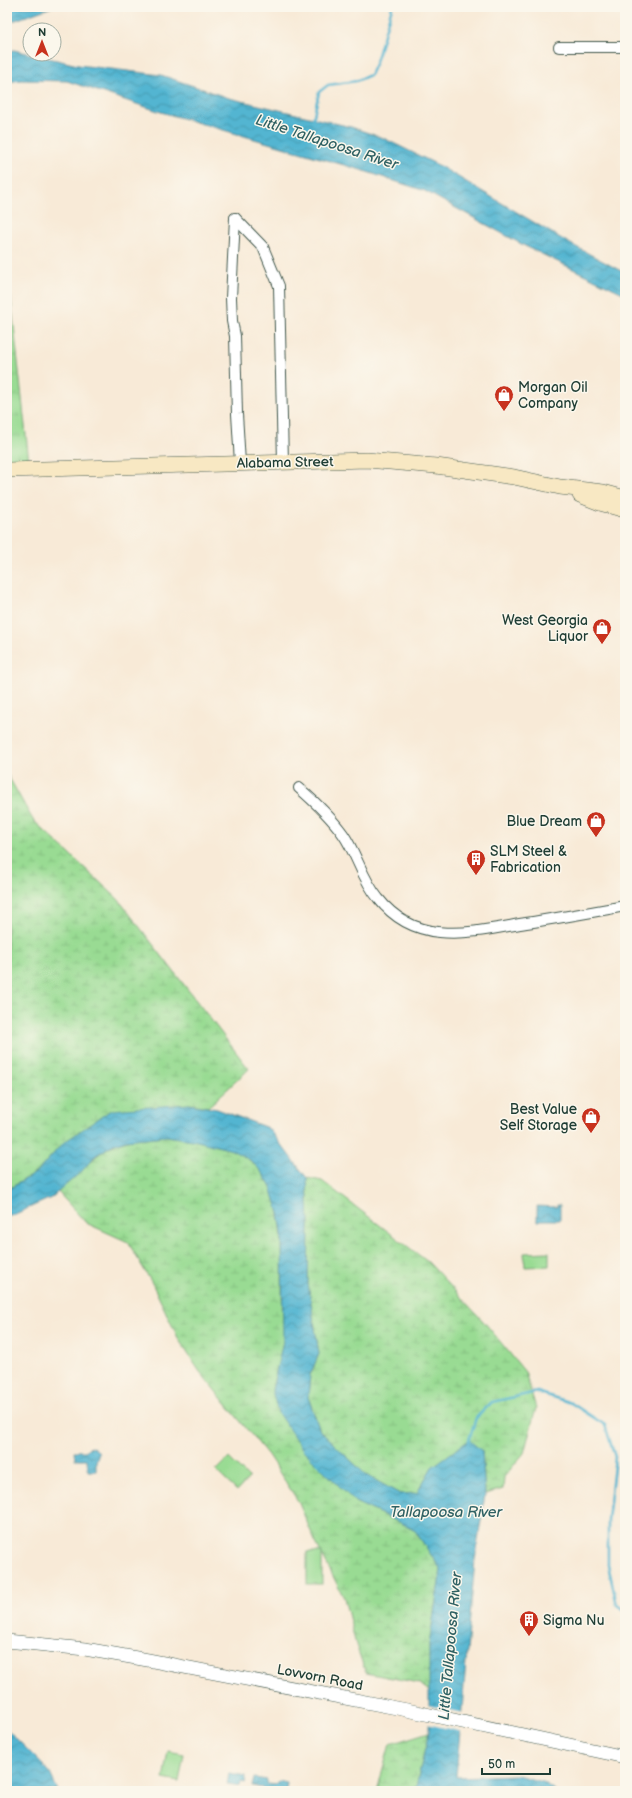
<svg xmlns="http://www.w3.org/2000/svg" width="632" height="1798" font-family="'Balsamiq Sans',sans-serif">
  <defs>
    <pattern id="grass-tufts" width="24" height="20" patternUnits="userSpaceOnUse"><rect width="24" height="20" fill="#99db93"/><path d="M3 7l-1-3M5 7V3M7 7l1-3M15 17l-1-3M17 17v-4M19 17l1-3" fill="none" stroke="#83bd7f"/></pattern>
    <pattern id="wetland-marsh" width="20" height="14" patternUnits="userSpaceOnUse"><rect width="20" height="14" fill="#99db93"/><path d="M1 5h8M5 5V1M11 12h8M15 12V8" fill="none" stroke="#83bd7f"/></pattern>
    <pattern id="water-waves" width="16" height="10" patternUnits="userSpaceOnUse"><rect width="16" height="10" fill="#53b5d1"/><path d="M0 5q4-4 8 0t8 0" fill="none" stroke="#4494aa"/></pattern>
  </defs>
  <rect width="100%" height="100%" fill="#fbf7ec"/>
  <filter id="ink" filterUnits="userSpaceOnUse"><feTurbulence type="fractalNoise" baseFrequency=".025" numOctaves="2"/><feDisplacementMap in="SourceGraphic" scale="8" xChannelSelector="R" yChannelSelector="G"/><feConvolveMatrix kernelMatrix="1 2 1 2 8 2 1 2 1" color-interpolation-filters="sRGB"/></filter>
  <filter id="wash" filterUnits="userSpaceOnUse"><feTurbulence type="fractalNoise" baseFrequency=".012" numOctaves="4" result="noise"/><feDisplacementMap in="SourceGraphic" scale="16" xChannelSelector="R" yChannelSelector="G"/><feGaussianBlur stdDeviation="0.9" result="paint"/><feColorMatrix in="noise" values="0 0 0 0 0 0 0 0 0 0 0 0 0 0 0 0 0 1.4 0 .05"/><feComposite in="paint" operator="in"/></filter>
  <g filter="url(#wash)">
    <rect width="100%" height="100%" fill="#f8ead7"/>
    <!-- grass -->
    <path fill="url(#grass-tufts)" stroke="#5c8c64" d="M7 262 29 462H7Z"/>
    <!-- wetland -->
    <g fill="url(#wetland-marsh)" stroke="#5c8c64">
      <path d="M7 774 33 820 118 899 249 1069 208 1107 189 1104 63 1143 37 1172 7 1190Z"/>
      <path d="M166 1136C195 1139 231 1143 254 1164 288 1195 282 1255 282 1297 283 1311 285 1328 283 1342 280 1358 275 1374 272 1390L355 1502 414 1529 441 1570 429 1644 430 1692 419 1683 366 1673 356 1645 344 1598 315 1541 298 1501 268 1455 200 1372 179 1340 152 1283 128 1242 86 1223 58 1192C101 1154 103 1137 166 1136Z"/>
      <path d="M307 1178 322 1181 428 1262 485 1323 525 1372 536 1408 524 1453 504 1477 503 1489 485 1494 482 1451 432 1467 417 1493 400 1494 366 1475 320 1431 308 1397 310 1375 319 1354 308 1284 309 1224Z"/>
      <path d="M429 1732 415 1791H377L390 1744Z"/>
    </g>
    <!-- pitch -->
    <g fill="#99db93" stroke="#5c8c64">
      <path d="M549 1252V1266L525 1267 524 1253Z"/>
      <path d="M229 1458 249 1478 237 1491 216 1471Z"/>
      <rect x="307" y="1552" width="15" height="32"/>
      <path d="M168 1751 184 1754 179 1782 163 1779Z"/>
    </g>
    <!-- water -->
    <g fill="url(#water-waves)" stroke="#397982">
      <path d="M7 7H52L7 23Z"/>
      <path d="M14 50 78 65 161 75 229 98 351 127 383 138 438 165 567 242 625 273V294L525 246 425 191 358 169 161 112 67 81 21 80 7 82V52Z"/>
      <path d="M189 1104 217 1109 268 1128 307 1178 309 1224 308 1284 319 1354 310 1375 308 1397 320 1431 366 1475 400 1494 417 1493 432 1467 469 1440 482 1451 485 1494 475 1560 456 1777 517 1775 542 1782 556 1791H415L429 1732V1644L441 1570 414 1529 355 1502 303 1450 278 1413 272 1390 283 1341 282 1233 279 1213 271 1187 260 1170 250 1160 232 1150 193 1140 166 1136 125 1140 112 1145 95 1156 82 1171 51 1198 13 1215H7V1190L37 1172 63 1143 111 1110Z"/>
      <path d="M557 1205H560V1220H540V1221H537V1206L557 1207Z"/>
      <path d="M93 1447 99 1452 96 1462V1471H88L87 1459H75L74 1451H86L88 1448Z"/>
      <path d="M7 1729 49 1771 58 1791H10L7 1786Z"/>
      <path d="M229 1773 246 1776 245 1783 241 1782 240 1786 227 1784Z"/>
      <path d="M254 1778 267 1780V1784L276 1785 278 1781 287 1783 286 1791H262L263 1788 252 1786Z"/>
    </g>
    <!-- pier -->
    <path fill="#f8ead7" d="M427 1705 464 1713 463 1732 427 1724Z"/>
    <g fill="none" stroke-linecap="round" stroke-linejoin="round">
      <!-- stream -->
      <g stroke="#53b5d1" stroke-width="2.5">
        <path d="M313 120 319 92 328 85 356 81 370 75 376 62 392 7"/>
        <path d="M468 1443 476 1418 492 1402 537 1392 571 1403 605 1425 615 1457 608 1520V1565L617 1605 625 1611"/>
      </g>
    </g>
  </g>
  <g filter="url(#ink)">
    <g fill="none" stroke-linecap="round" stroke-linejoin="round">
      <defs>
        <g id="minor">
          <path d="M559 47H625"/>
          <path d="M235 218 263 247 279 286 283 462"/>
          <path d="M235 218 231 298 232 321 235 336 237 414 240 463"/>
          <path d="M299 788C315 802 331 817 343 834 357 854 362 879 378 898 417 948 473 932 526 923 559 918 592 912 625 906"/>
        </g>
        <path id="tertiary" d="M7 1641 85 1649 148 1660 407 1710 625 1757"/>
        <g id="secondary">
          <path d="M7 470 367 460 436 466 514 477 560 487 603 492 625 498"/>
          <path d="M580 495 600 503 625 510"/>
        </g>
      </defs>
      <!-- minor casing -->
      <use href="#minor" stroke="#40574c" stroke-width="12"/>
      <!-- tertiary casing -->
      <use href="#tertiary" stroke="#40574c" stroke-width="14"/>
      <!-- secondary casing -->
      <use href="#secondary" stroke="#40574c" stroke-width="16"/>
      <!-- minor -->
      <use href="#minor" stroke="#fff" stroke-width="10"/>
      <!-- tertiary -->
      <use href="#tertiary" stroke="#fff" stroke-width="13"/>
      <!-- secondary -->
      <use href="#secondary" stroke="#f8e8c3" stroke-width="15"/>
    </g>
  </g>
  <!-- icons -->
  <defs>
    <symbol id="shop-pin" viewBox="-11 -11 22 30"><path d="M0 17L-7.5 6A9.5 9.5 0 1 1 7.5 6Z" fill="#c8321e" stroke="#fbf7ec"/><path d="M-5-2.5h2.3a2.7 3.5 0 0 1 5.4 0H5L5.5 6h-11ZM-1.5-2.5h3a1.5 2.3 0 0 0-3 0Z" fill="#fff"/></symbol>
    <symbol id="building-pin" viewBox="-11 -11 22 30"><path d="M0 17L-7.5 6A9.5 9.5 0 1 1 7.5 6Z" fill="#c8321e" stroke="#fbf7ec"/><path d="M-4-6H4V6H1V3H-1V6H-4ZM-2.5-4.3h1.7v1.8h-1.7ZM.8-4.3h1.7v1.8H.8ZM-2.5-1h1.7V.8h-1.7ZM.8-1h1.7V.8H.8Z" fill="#fff"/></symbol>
  </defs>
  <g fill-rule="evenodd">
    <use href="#shop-pin" x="493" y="384" width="22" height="30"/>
    <use href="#shop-pin" x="591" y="617" width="22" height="30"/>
    <use href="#shop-pin" x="585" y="810" width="22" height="30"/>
    <use href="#building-pin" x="465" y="848" width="22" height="30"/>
    <use href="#shop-pin" x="580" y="1106" width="22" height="30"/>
    <use href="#building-pin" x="518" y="1609" width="22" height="30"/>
  </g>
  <g text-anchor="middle" stroke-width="3" stroke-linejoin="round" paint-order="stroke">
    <!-- poi labels -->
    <g font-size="14" fill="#1f3d34" stroke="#fbf7ec" text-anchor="start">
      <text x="518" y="392">Morgan Oil<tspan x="518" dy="16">Company</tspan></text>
      <text x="588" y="625" text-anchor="end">West Georgia<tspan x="588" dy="16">Liquor</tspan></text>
      <text x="582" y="826" text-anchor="end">Blue Dream</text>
      <text x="490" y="856">SLM Steel &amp;<tspan x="490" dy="16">Fabrication</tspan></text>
      <text x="577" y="1114" text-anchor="end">Best Value<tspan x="577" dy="16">Self Storage</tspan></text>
      <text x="543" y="1625">Sigma Nu</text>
    </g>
    <!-- street labels -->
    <g font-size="14" fill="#1f3d34" stroke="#fbf7ec">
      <text transform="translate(285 462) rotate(-1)" y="5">Alabama Street</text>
      <text transform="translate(320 1677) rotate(11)" y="5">Lovvorn Road</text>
    </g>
    <!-- water labels -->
    <g font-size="15" font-style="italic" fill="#2f6163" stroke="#fbf7ec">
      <text transform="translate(327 142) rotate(18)" y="5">Little Tallapoosa River</text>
      <text x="446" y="1517">Tallapoosa River</text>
      <text transform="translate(450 1646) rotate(-85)" y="5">Little Tallapoosa River</text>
    </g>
  </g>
  <!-- margin -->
  <rect width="632" height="1798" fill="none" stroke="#fbf7ec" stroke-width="24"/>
  <!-- north arrow -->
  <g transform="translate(42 42)"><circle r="19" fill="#fbf7ec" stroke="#a3ada2"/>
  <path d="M0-3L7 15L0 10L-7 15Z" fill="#c8321e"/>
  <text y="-6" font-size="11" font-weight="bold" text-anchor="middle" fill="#1f3d34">N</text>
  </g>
  <!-- scale -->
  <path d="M482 1768v6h68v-6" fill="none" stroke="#1f3d34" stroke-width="2"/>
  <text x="488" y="1768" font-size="12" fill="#1f3d34" stroke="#fbf7ec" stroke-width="3" paint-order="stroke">50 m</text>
</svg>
